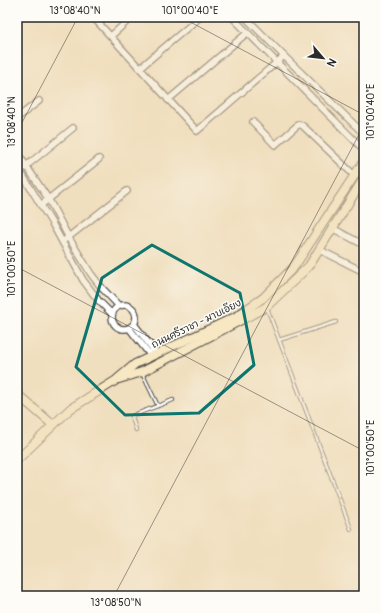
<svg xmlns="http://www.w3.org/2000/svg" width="381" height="613" font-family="Pangolin,'Playpen Sans Thai',sans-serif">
  <rect width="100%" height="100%" fill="#fdfcf7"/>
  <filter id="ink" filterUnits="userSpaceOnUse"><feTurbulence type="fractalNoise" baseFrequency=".025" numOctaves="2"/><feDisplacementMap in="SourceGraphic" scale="8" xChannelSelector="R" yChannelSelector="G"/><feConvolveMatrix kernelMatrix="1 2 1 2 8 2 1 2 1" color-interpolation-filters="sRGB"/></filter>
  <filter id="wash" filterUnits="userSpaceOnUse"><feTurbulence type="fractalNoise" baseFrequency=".012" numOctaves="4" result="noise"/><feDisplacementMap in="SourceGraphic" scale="16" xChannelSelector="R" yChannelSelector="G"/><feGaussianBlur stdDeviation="0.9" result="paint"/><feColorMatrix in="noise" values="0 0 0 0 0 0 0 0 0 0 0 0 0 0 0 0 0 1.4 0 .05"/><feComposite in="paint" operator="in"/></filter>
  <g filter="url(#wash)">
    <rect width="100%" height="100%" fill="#f0dfbe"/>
  </g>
  <g filter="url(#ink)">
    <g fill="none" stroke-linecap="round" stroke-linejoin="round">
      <defs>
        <g id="lane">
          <path d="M267 308 351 529"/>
          <path d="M279 340 336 322"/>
          <path d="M142 373 158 406"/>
          <path d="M136 430 132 417 134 415 173 400"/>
        </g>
        <g id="street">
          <path d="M93 17 197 131 284 56"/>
          <path d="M232 17 364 150"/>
          <path d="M245 17 284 56 364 134"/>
          <path d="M111 36 132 17"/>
          <path d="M140 68 200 17"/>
          <path d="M168 100 247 33"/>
          <path d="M17 118 39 101"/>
          <path d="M253 122 275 145 299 124 303 126 354 175"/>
          <path d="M17 152 49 200 69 238 91 274 101 287 119 306"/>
          <path d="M17 166 53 225 83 280 98 300 112 314"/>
          <path d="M20 171 73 128"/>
          <path d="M41 205 99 159"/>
          <path d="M332 228 364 245"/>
          <path d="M66 239 127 191"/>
          <path d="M320 250 364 272"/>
          <circle cx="124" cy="317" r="12"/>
          <path d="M134 324 156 353"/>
          <path d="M129 328 151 356"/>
        </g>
        <g id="secondary">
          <path d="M119 379 142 372 266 307 309 266 364 178"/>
          <path d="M17 394 53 425"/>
          <path d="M17 460 70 409 115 381 135 364 235 317 263 298 294 267 364 161"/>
          <path d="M363 596 364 589"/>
        </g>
      </defs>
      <!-- lane casing -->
      <use href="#lane" stroke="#494641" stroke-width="4.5"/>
      <!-- street casing -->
      <use href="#street" stroke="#494641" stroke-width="8"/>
      <!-- secondary casing -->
      <use href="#secondary" stroke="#494641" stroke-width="10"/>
      <!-- lane -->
      <use href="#lane" stroke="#fff" stroke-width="2.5"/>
      <!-- street -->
      <use href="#street" stroke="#fff" stroke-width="5.5"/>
      <!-- secondary -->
      <use href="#secondary" stroke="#f7e8c3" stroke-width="8"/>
    </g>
  </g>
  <!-- marked area -->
  <path d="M0 0H381V613H0ZM152 245 240 293 254 365 199 413 125 415 76 367 102 278Z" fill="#f0dfbe" fill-opacity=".55" fill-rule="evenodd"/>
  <path fill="none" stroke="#0f766e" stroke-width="3" stroke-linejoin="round" d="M152 245 240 293 254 365 199 413 125 415 76 367 102 278Z"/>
  <!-- ticks -->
  <path fill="none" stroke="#2b2b2b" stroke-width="1" stroke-opacity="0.45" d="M181 17 364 115M17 132 78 17M17 267 364 451M114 596 364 125"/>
  <g text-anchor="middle" stroke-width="3" stroke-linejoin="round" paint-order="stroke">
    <!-- street labels -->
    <g font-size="10" fill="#2b2b2b" stroke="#fdfcf7">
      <text transform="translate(196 323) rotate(-26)" y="4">ถนนศรีราชา - มาบเอียง</text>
    </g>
  </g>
  <!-- margin -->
  <rect width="381" height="613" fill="none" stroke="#fdfcf7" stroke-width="44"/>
  <!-- north arrow -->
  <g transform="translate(323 58) rotate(118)" stroke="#fdfcf7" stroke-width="3" paint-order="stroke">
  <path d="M0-3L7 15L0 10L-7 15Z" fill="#2b2b2b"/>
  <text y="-6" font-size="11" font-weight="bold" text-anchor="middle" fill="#2b2b2b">N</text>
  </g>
  <rect x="22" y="22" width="337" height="569" fill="none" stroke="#2b2b2b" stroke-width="1.5"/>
  <g font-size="10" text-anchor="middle" fill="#2b2b2b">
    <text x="75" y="14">13°08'40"N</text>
    <text x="190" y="14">101°00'40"E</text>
    <text transform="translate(370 112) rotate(-90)" y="4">101°00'40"E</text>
    <text transform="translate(11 122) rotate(-90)" y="4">13°08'40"N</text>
    <text transform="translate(11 269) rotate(-90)" y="4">101°00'50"E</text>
    <text transform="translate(370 448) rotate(-90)" y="4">101°00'50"E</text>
    <text x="116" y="606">13°08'50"N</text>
  </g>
</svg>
